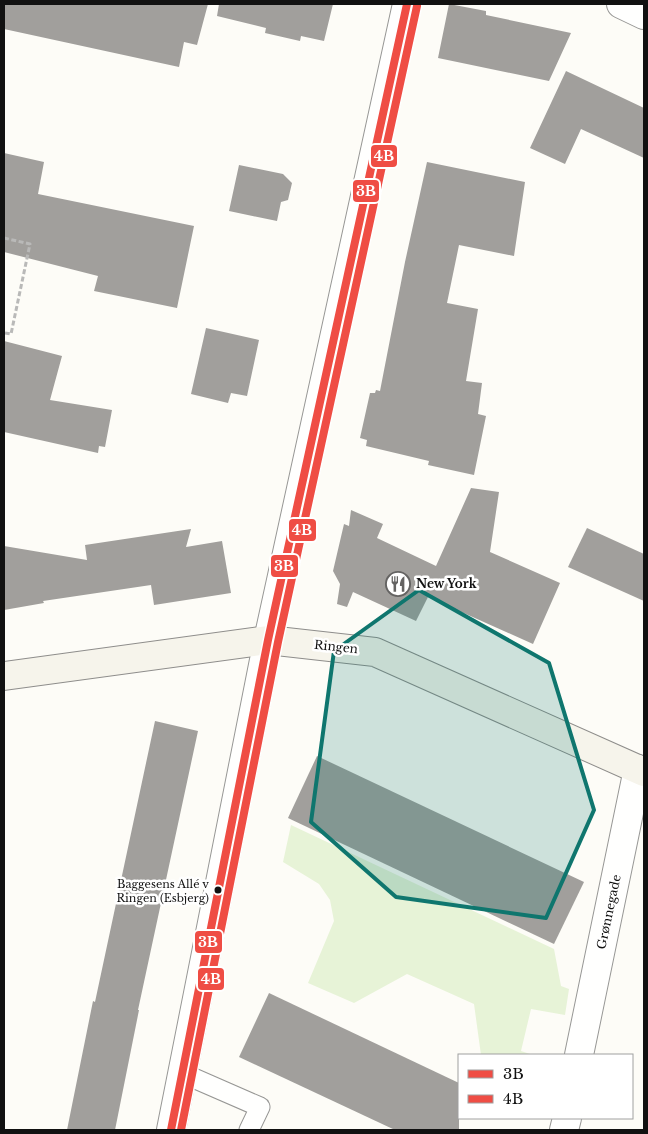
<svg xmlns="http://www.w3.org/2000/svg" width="648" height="1134" font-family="'Libre Baskerville',serif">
  <rect width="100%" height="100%" fill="#fdfcf7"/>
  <!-- green -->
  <path fill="#e7f3d7" d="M291 825 554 949 561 986 569 989 565 1015 531 1009 521 1051 533 1055H481L474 1004 407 974 354 1003 308 983 334 921 330 900 319 884 283 862Z"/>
  <!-- building -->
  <g fill="#a19f9c">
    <path d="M4 4H208L197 45 184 42 179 67 4 29Z"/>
    <path d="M219 4H333L324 41 301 36 300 41 265 33 266 28 217 16Z"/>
    <path d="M449 4 486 11V15L571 33 549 81 438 58Z"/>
    <path d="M566 71 644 108V158L581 129 565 164 530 148Z"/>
    <path d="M4 153 44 162 38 194 194 226 177 308 94 291 98 276 4 252Z"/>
    <path d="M427 162 525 182 514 256 459 245 447 303 478 309 466 381 482 383 478 414 486 416 474 475 428 465 429 461 366 446 367 440 360 438 370 393H375L376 390 380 391 405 262Z"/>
    <path d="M239 165 283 174 292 183 288 200 281 202 277 221 229 211Z"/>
    <path d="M206 328 259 340 247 396 231 393 228 403 191 394Z"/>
    <path d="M4 341 62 356 50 400 112 410 105 447 99 446 98 453 4 432Z"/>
    <path d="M471 488 499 492 490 552 560 583 533 644 428 597 416 621 353 592 347 607 337 604 340 584 333 571 344 524 349 526 351 510 383 524 377 538 436 566Z"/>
    <path d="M587 528 644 554V601L568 567Z"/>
    <path d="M191 529 186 547 222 541 231 593 154 605 151 585 43 601 44 603 4 610V546L87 560 85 545Z"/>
    <path d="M155 721 198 731 138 1010H139L115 1130H67L93 1001 95 1002Z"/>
    <path d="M317 756 584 882 554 944 288 818Z"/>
    <path d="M269 993 459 1083V1130H395L239 1057Z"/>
  </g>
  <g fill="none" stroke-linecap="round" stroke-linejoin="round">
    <defs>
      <path id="lane" d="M182 1073 260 1107 249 1130"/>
      <g id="street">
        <path d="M621 4 644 15"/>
        <path d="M579 1055 638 769"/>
        <path d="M171 1130 268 640 407 4"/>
        <path d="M564 1130 567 1118"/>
      </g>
      <path id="secondary" d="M4 676 268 640 375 652 644 772"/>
    </defs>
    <!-- lane casing -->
    <use href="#lane" stroke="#979795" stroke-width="21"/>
    <!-- street casing -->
    <use href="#street" stroke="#979795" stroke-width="30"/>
    <!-- secondary casing -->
    <use href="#secondary" stroke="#8e8d8b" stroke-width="30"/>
    <!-- path -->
    <path stroke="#b9b9b8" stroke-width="3" stroke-dasharray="5 2.5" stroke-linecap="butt" d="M4 238 30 244 11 334 5 333"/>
    <!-- lane -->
    <use href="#lane" stroke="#fffffe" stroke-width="19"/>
    <!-- street -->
    <use href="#street" stroke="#fffffe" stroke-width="28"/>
    <!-- secondary -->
    <use href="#secondary" stroke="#f6f4eb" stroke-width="28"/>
    <defs>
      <path id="bus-1" d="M171 1130 268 640 407 4"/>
      <path id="bus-2" d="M181 1130 278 642 417 6"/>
    </defs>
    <!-- bus-1 casing -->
    <use href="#bus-1" stroke="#fff" stroke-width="11"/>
    <!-- bus-2 casing -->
    <use href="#bus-2" stroke="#fff" stroke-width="11"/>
    <!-- bus-1 -->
    <use href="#bus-1" stroke="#ef4d44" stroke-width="8"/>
    <!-- bus-2 -->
    <use href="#bus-2" stroke="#ef4d44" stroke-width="8"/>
  </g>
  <!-- marked area -->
  <path fill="#0f766e" fill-opacity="0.2" stroke="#0f766e" stroke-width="4" stroke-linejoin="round" d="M419 590 549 663 594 810 546 918 396 897 311 822 334 651Z"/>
  <!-- icons -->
  <defs>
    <symbol id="restaurant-ring" viewBox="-11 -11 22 22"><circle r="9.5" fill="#fff" stroke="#646362" stroke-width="1.5"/><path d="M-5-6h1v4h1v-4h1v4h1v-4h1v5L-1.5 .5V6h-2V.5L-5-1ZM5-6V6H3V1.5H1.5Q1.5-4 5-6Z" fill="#646362"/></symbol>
  </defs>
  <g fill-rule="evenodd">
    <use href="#restaurant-ring" x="384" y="570" width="28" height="28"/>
  </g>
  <!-- markers -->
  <circle fill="#111" stroke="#fff" stroke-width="2" cx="218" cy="890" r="4.5"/>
  <g text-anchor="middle" stroke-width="5" stroke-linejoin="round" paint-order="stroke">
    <!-- bus labels -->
    <g font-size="11" fill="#111" stroke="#fff" text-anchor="end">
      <text x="209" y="888">Baggesens Allé v<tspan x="209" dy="14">Ringen (Esbjerg)</tspan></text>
    </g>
    <!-- poi labels -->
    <g font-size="12" font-weight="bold" fill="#111" stroke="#fff" text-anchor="start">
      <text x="416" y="588">New York</text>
    </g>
    <!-- street labels -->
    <g font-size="12" fill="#111" stroke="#fff">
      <text transform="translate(336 647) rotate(6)" y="4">Ringen</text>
      <text transform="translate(609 912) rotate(-78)" y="4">Grønnegade</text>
    </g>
  </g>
  <g stroke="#fff" stroke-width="2">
    <rect x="370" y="144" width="28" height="24" rx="5" fill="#ef4d44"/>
    <rect x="352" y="179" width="28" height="24" rx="5" fill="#ef4d44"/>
    <rect x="288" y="518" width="29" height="24" rx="5" fill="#ef4d44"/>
    <rect x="270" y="554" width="29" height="24" rx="5" fill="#ef4d44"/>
    <rect x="194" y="930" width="29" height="24" rx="5" fill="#ef4d44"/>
    <rect x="197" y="967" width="28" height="24" rx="5" fill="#ef4d44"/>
  </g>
  <g font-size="14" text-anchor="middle" font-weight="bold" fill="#fff">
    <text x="384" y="161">4B</text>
    <text x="366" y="196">3B</text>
    <text x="302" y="535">4B</text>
    <text x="284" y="571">3B</text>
    <text x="208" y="947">3B</text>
    <text x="211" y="984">4B</text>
  </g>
  <!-- border -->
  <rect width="648" height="1134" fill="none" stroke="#111111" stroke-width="10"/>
  <!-- legend -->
  <rect x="458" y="1054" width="175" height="65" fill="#ffffff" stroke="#a0a0a0"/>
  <rect x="468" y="1070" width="25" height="8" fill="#ef4d44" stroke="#a0a0a0"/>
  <text x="503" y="1079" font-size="15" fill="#111111">3B</text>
  <rect x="468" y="1095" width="25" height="8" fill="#ef4d44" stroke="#a0a0a0"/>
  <text x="503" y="1104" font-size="15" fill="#111111">4B</text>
</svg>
